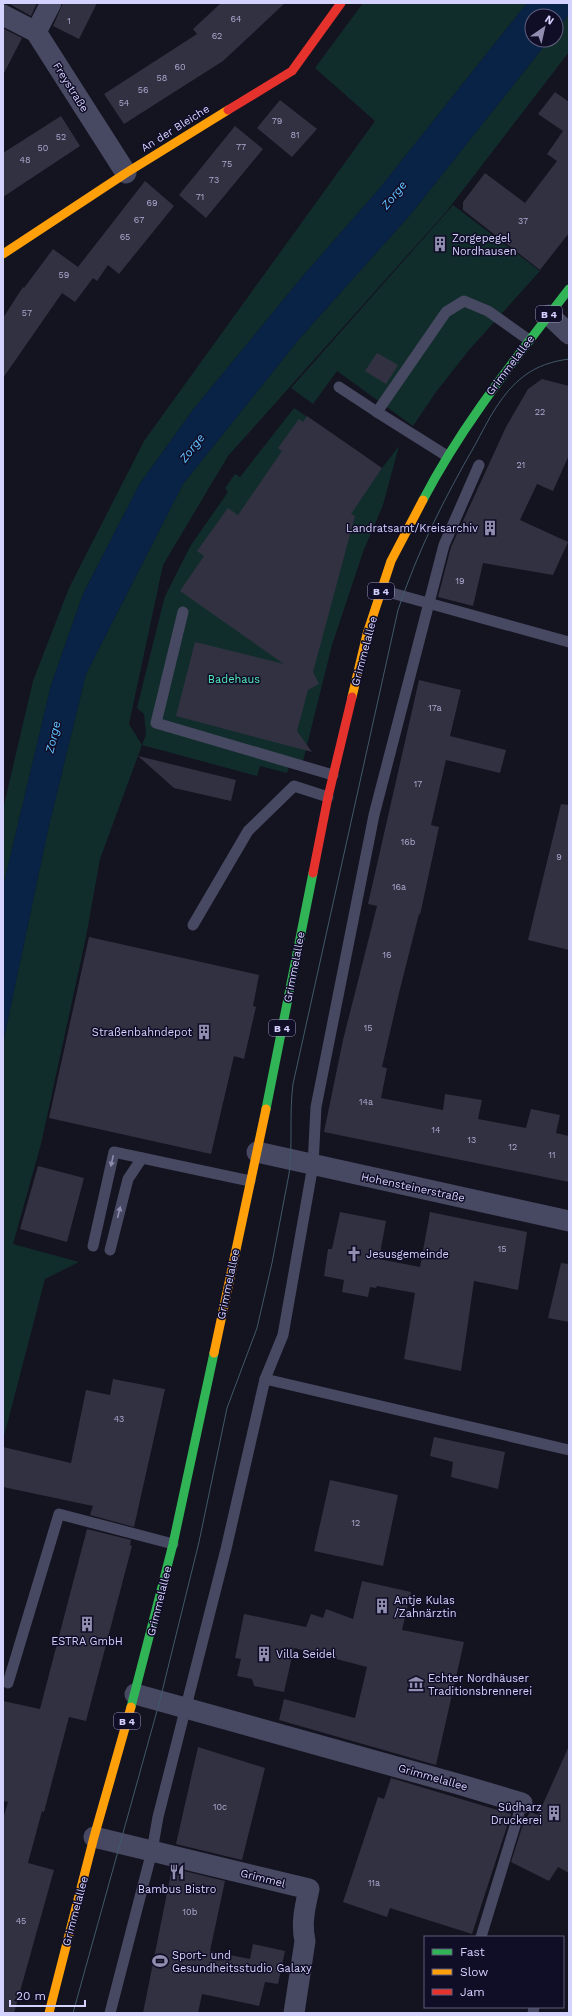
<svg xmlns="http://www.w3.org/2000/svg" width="572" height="2016" font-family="'Work Sans',sans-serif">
  <rect width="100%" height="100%" fill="#141320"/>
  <!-- green -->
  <g fill="#112d2b">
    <path d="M363 3H527L379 189 302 277 192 411 139 485 83 594 51 685 3 887V809L33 681 69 588 144 441 375 121 315 68Z"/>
    <path d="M569 14V52L446 212 228 456 163 565 129 724 142 745 146 734 144 714 137 708 165 596 191 545 228 492 225 488 235 474 240 477 294 408 365 456 372 467 379 472 399 446 383 505 363 552 332 645 303 761 291 758 287 773 260 766 257 776 142 745 100 859 86 937 41 1144 13 1244 79 1262 45 1279 3 1440V1043L48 830 86 674 183 484 300 338 411 214 549 40H556V31Z"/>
    <path d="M453 205 540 271 469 350 436 392 413 426 337 371 313 404 291 388Z"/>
  </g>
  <!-- water -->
  <path fill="#092346" d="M527 3H569V14L556 31V16H532V40H549L411 214 300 338 183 484 86 674 48 830 3 1043V887L51 685 83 594 139 485 192 411 302 277 379 189Z"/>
  <!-- building -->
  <g fill="#323142">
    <path d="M8 3H37L31 16Z"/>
    <path d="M63 3H97L79 39 53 26Z"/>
    <path d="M221 3H285L223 61 124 124 104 94 197 34 193 29Z"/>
    <path d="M4 29 22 38 3 75V32Z"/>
    <path d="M555 92 569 102V233L540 270 463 210V202L485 173 525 203 557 161 547 154 563 131 538 114Z"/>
    <path d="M280 100 317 129 292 157 257 128Z"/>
    <path d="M61 116 80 146 3 197V153Z"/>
    <path d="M235 126 263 149 206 218 179 195Z"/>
    <path d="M145 181 174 206 119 274 108 265 97 281 93 278 75 302 62 293 3 378V318L23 287 24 288 53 249 78 267Z"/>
    <path d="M377 353 398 365 386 384 365 371Z"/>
    <path d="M542 379 569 386V455L553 491 537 484 520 520 568 542 553 575 483 563 473 606 438 597 451 547 506 427 528 389Z"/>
    <path d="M307 416 382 468 351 514 355 516 313 672 319 684 308 690 297 731 312 752 176 716 195 642 284 664 180 591 204 556 197 551 228 508 238 515 282 451 278 448 299 419 303 422Z"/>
    <path d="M419 680 461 690 450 736 506 750 500 773 446 760 431 825 439 827 420 915 419 914 399 993 382 1067 387 1068 381 1098 443 1110 445 1094 482 1100 478 1119 526 1128 531 1109 560 1115 556 1133 569 1136V1182L324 1132 343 1040 377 906 368 904Z"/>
    <path d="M138 756 236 780 231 801 174 788Z"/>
    <path d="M561 804 569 805V950L528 940Z"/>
    <path d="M89 937 259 975 253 1006 256 1007 244 1059 234 1056 211 1154 49 1118Z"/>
    <path d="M38 1166 84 1178 67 1242 20 1229Z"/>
    <path d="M340 1212 386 1221 379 1259 420 1267 430 1212 527 1232 518 1290 474 1281 461 1371 404 1359 415 1293 377 1286 376 1288 370 1287 368 1297 342 1292 344 1280 324 1276 328 1249H332Z"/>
    <path d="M561 1263 569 1264V1322L548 1318Z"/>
    <path d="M113 1379 165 1389 134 1527 90 1515 93 1506 3 1487V1447L71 1463 86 1390 110 1395Z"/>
    <path d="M434 1437 505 1452 498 1489 451 1477 453 1462 430 1456Z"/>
    <path d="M330 1480 398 1495 383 1566 314 1551Z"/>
    <path d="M87 1529 131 1540 130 1545 132 1546 86 1721 69 1717 44 1812 42 1811 28 1863 54 1870 14 2013H3V1819L8 1802 3 1801V1701L40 1709Z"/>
    <path d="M362 1581 411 1592 402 1630 464 1642 436 1765 279 1720 284 1699 355 1718 367 1667 294 1648 284 1692 254 1686 252 1679 237 1676 241 1659 235 1658 244 1614 306 1627 311 1614 323 1618 326 1609 353 1619Z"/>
    <path d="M569 1746V1873L558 1867 549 1881 511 1862 525 1818 526 1819 530 1812 538 1815Z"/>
    <path d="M198 1747 265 1768 242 1860 176 1844Z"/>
    <path d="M391 1778 511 1814 472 1934 390 1908 387 1917 343 1902 378 1797 384 1799Z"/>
    <path d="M172 1868 225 1881 210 1951 250 1959 253 1944 285 1951 278 1984 265 1982 259 2006 202 1994 198 2013H143Z"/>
  </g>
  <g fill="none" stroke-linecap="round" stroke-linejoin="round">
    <!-- lane -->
    <g stroke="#474861" stroke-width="11">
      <path d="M339 387 377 412"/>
      <path d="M447 456 377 412 446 312 464 301 488 311 529 340"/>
      <path d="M381 590 569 642"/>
      <path d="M183 612 156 723 333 775"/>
      <path d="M193 925 248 831 294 786 328 797"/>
      <path d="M93 1246 114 1152 250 1181"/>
      <path d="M110 1250 128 1179 142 1158"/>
      <path d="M265 1379 569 1450"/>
      <path d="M8 1683 59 1514 173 1544"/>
      <path d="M481 1937 522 1803"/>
      <path d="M110 2013 152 1851 158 1817 226 1549 265 1379 283 1335 313 1165 316 1107 374 815 444 545 479 465"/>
      <path d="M533 2013 534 2007"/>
    </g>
    <!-- street -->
    <g stroke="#474861" stroke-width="21">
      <path d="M3 15 36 32 126 173"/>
      <path d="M36 32 51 3"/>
      <path d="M549 315 569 334"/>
      <path d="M257 1152 569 1221"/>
      <path d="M135 1694 458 1784 522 1803"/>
      <path d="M94 1837 309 1889C305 1907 301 1923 305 1941L294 2013"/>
    </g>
    <!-- fast -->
    <g stroke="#30b455" stroke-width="9">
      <path d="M423 500C463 423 517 357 569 289"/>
      <path d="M266 1109 313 873"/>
      <path d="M131 1707 173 1544 214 1353"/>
    </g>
    <!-- slow -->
    <g stroke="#ff9f0a" stroke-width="9">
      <path d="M3 254 126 173 228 110"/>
      <path d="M352 697 367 634 391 561 423 500"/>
      <path d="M214 1353 266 1109"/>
      <path d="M49 2013 94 1837 131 1707"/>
    </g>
    <!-- jam -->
    <g stroke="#e5322d" stroke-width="9">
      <path d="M228 110 292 71 341 3"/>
      <path d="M313 873 328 797 352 697"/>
    </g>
    <!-- tram -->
    <path stroke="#40596a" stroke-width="1" d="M73 2013 160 1700 199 1542 227 1408 257 1328 272 1263 289 1174C293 1144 289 1114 293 1084L398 610C418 550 444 499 475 445 488 421 501 393 524 376 537 366 553 361 569 359"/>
  </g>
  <!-- one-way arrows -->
  <defs><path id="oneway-solid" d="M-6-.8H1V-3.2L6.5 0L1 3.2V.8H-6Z"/></defs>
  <g fill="#8e8db0">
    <use href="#oneway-solid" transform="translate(112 1161) rotate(103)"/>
    <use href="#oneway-solid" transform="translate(119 1212) rotate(-76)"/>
  </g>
  <!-- icons -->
  <defs>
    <symbol id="building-bare" viewBox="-9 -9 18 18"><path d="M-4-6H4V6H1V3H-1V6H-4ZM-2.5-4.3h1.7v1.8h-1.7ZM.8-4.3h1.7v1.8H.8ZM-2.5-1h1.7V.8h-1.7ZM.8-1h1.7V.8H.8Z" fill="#918fb1" stroke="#100d26" stroke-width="2.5" paint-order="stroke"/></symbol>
    <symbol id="church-bare" viewBox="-9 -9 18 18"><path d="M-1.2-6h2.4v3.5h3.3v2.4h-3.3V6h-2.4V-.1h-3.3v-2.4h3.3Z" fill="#918fb1" stroke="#100d26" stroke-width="2.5" paint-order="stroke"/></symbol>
    <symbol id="museum-bare" viewBox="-9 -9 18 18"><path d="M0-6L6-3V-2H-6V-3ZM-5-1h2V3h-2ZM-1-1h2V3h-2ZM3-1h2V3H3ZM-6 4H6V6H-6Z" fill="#918fb1" stroke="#100d26" stroke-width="2.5" paint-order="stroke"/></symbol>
    <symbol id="restaurant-bare" viewBox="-9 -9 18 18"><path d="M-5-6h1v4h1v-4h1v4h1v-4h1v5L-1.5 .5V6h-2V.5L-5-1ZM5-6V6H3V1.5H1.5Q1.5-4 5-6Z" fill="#918fb1" stroke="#100d26" stroke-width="2.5" paint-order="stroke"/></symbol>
    <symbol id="stadium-bare" viewBox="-9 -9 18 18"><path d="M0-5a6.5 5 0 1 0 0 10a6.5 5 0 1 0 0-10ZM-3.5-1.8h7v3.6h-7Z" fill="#918fb1" stroke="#100d26" stroke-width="2.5" paint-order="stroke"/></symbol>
  </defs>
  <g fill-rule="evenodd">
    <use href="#building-bare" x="429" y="233" width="22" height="22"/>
    <use href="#building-bare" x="479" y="517" width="22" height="22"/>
    <use href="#building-bare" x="193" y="1021" width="22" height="22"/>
    <use href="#church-bare" x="343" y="1243" width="22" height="22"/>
    <use href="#building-bare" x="371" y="1595" width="22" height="22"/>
    <use href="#building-bare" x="76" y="1613" width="22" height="22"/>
    <use href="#building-bare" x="253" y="1643" width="22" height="22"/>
    <use href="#museum-bare" x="405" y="1673" width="22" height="22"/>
    <use href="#building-bare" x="543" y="1802" width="22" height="22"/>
    <use href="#restaurant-bare" x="166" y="1861" width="22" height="22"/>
    <use href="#stadium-bare" x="149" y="1950" width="22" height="22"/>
  </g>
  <g text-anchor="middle" stroke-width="3" stroke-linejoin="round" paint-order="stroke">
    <!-- number labels -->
    <g font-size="9" fill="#acaad0">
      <text x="236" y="22">64</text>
      <text x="69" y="24">1</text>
      <text x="217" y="39">62</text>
      <text x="180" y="70">60</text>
      <text x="162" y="81">58</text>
      <text x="143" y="93">56</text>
      <text x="124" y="106">54</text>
      <text x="277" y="124">79</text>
      <text x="295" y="138">81</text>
      <text x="61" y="140">52</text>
      <text x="241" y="150">77</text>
      <text x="43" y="151">50</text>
      <text x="25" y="163">48</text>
      <text x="227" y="167">75</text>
      <text x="214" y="183">73</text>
      <text x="200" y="200">71</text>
      <text x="152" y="206">69</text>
      <text x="139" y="223">67</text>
      <text x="523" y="224">37</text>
      <text x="125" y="240">65</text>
      <text x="64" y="278">59</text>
      <text x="27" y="316">57</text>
      <text x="540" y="415">22</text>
      <text x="521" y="468">21</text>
      <text x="460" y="584">19</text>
      <text x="435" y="711">17a</text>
      <text x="418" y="787">17</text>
      <text x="408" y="845">16b</text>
      <text x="559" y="860">9</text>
      <text x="399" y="890">16a</text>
      <text x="387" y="958">16</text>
      <text x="368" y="1031">15</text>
      <text x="366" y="1105">14a</text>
      <text x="436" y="1133">14</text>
      <text x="472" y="1143">13</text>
      <text x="513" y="1150">12</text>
      <text x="552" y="1158">11</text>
      <text x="502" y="1252">15</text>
      <text x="119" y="1422">43</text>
      <text x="356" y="1526">12</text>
      <text x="220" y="1810">10c</text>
      <text x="374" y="1886">11a</text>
      <text x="190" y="1915">10b</text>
      <text x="21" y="1924">45</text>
    </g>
    <!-- shield labels -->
    <g fill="#100d26" stroke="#9997be" stroke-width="1">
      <rect x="536" y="306" width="26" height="16" rx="3"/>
      <rect x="368" y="583" width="26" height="16" rx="3"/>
      <rect x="269" y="1020" width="26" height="16" rx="3"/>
      <rect x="114" y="1713" width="26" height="16" rx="3"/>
    </g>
    <g font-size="10" font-weight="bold" fill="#d4d2ff">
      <text x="549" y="318">B 4</text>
      <text x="381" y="595">B 4</text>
      <text x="282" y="1032">B 4</text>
      <text x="127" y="1725">B 4</text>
    </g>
    <!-- street labels -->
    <g font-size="11" fill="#d4d2ff" stroke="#100d26">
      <text transform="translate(71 87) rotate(58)" y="4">Freystraße</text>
      <text transform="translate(175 128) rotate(-32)" y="4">An der Bleiche</text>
      <text transform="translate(510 365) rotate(-53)" y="4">Grimmelallee</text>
      <text transform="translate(364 651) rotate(-75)" y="4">Grimmelallee</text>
      <text transform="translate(294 967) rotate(-79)" y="4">Grimmelallee</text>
      <text transform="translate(413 1187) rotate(12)" y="4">Hohensteinerstraße</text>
      <text transform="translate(228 1284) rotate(-78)" y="4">Grimmelallee</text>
      <text transform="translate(159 1601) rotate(-76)" y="4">Grimmelallee</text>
      <text transform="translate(433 1777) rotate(16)" y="4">Grimmelallee</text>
      <text transform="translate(263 1878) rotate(14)" y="4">Grimmel</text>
      <text transform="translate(75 1911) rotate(-75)" y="4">Grimmelallee</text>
    </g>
    <!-- poi labels -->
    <g font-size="11" fill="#d4d2ff" stroke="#100d26" text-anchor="start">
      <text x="452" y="242">Zorgepegel<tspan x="452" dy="13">Nordhausen</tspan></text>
      <text x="478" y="532" text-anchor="end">Landratsamt/Kreisarchiv</text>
      <text x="192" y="1036" text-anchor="end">Straßenbahndepot</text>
      <text x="366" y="1258">Jesusgemeinde</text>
      <text x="394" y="1604">Antje Kulas<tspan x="394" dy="13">/Zahnärztin</tspan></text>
      <text x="87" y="1645" text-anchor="middle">ESTRA GmbH</text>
      <text x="276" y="1658">Villa Seidel</text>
      <text x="428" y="1682">Echter Nordhäuser<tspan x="428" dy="13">Traditionsbrennerei</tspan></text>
      <text x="542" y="1811" text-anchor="end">Südharz<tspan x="542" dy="13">Druckerei</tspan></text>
      <text x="177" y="1893" text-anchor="middle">Bambus Bistro</text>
      <text x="172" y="1959">Sport- und<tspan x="172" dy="13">Gesundheitsstudio Galaxy</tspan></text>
    </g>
    <!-- park labels -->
    <g font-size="11" fill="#55e8b9" stroke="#100d26">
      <text x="234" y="683">Badehaus</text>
    </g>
    <!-- water labels -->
    <g font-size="12" font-style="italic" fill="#60c0ff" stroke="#100d26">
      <text transform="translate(394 195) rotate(-51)" y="4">Zorge</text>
      <text transform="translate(192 448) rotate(-52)" y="4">Zorge</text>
      <text transform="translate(53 737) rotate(-77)" y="4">Zorge</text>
    </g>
  </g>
  <!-- border -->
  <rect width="572" height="2016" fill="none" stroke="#d4d2ff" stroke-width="8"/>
  <!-- legend -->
  <rect x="424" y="1936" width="140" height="72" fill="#100d26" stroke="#5e5c7d"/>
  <rect x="432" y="1949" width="20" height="6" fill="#30b455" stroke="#5e5c7d"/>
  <text x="460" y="1956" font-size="12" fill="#d4d2ff">Fast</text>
  <rect x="432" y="1969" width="20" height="6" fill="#ff9f0a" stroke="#5e5c7d"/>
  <text x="460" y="1976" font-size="12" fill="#d4d2ff">Slow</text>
  <rect x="432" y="1989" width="20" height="6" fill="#e5322d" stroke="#5e5c7d"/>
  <text x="460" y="1996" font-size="12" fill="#d4d2ff">Jam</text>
  <!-- north arrow -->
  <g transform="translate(544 28) rotate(34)"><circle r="19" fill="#100d26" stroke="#5e5c7d"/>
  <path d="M0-3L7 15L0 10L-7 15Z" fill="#918fb1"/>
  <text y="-6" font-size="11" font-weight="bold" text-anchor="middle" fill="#d4d2ff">N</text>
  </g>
  <!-- scale -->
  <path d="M10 2000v6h75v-6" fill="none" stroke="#d4d2ff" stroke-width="2"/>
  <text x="16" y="2000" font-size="12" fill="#d4d2ff" stroke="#100d26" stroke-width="3" paint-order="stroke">20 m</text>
</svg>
